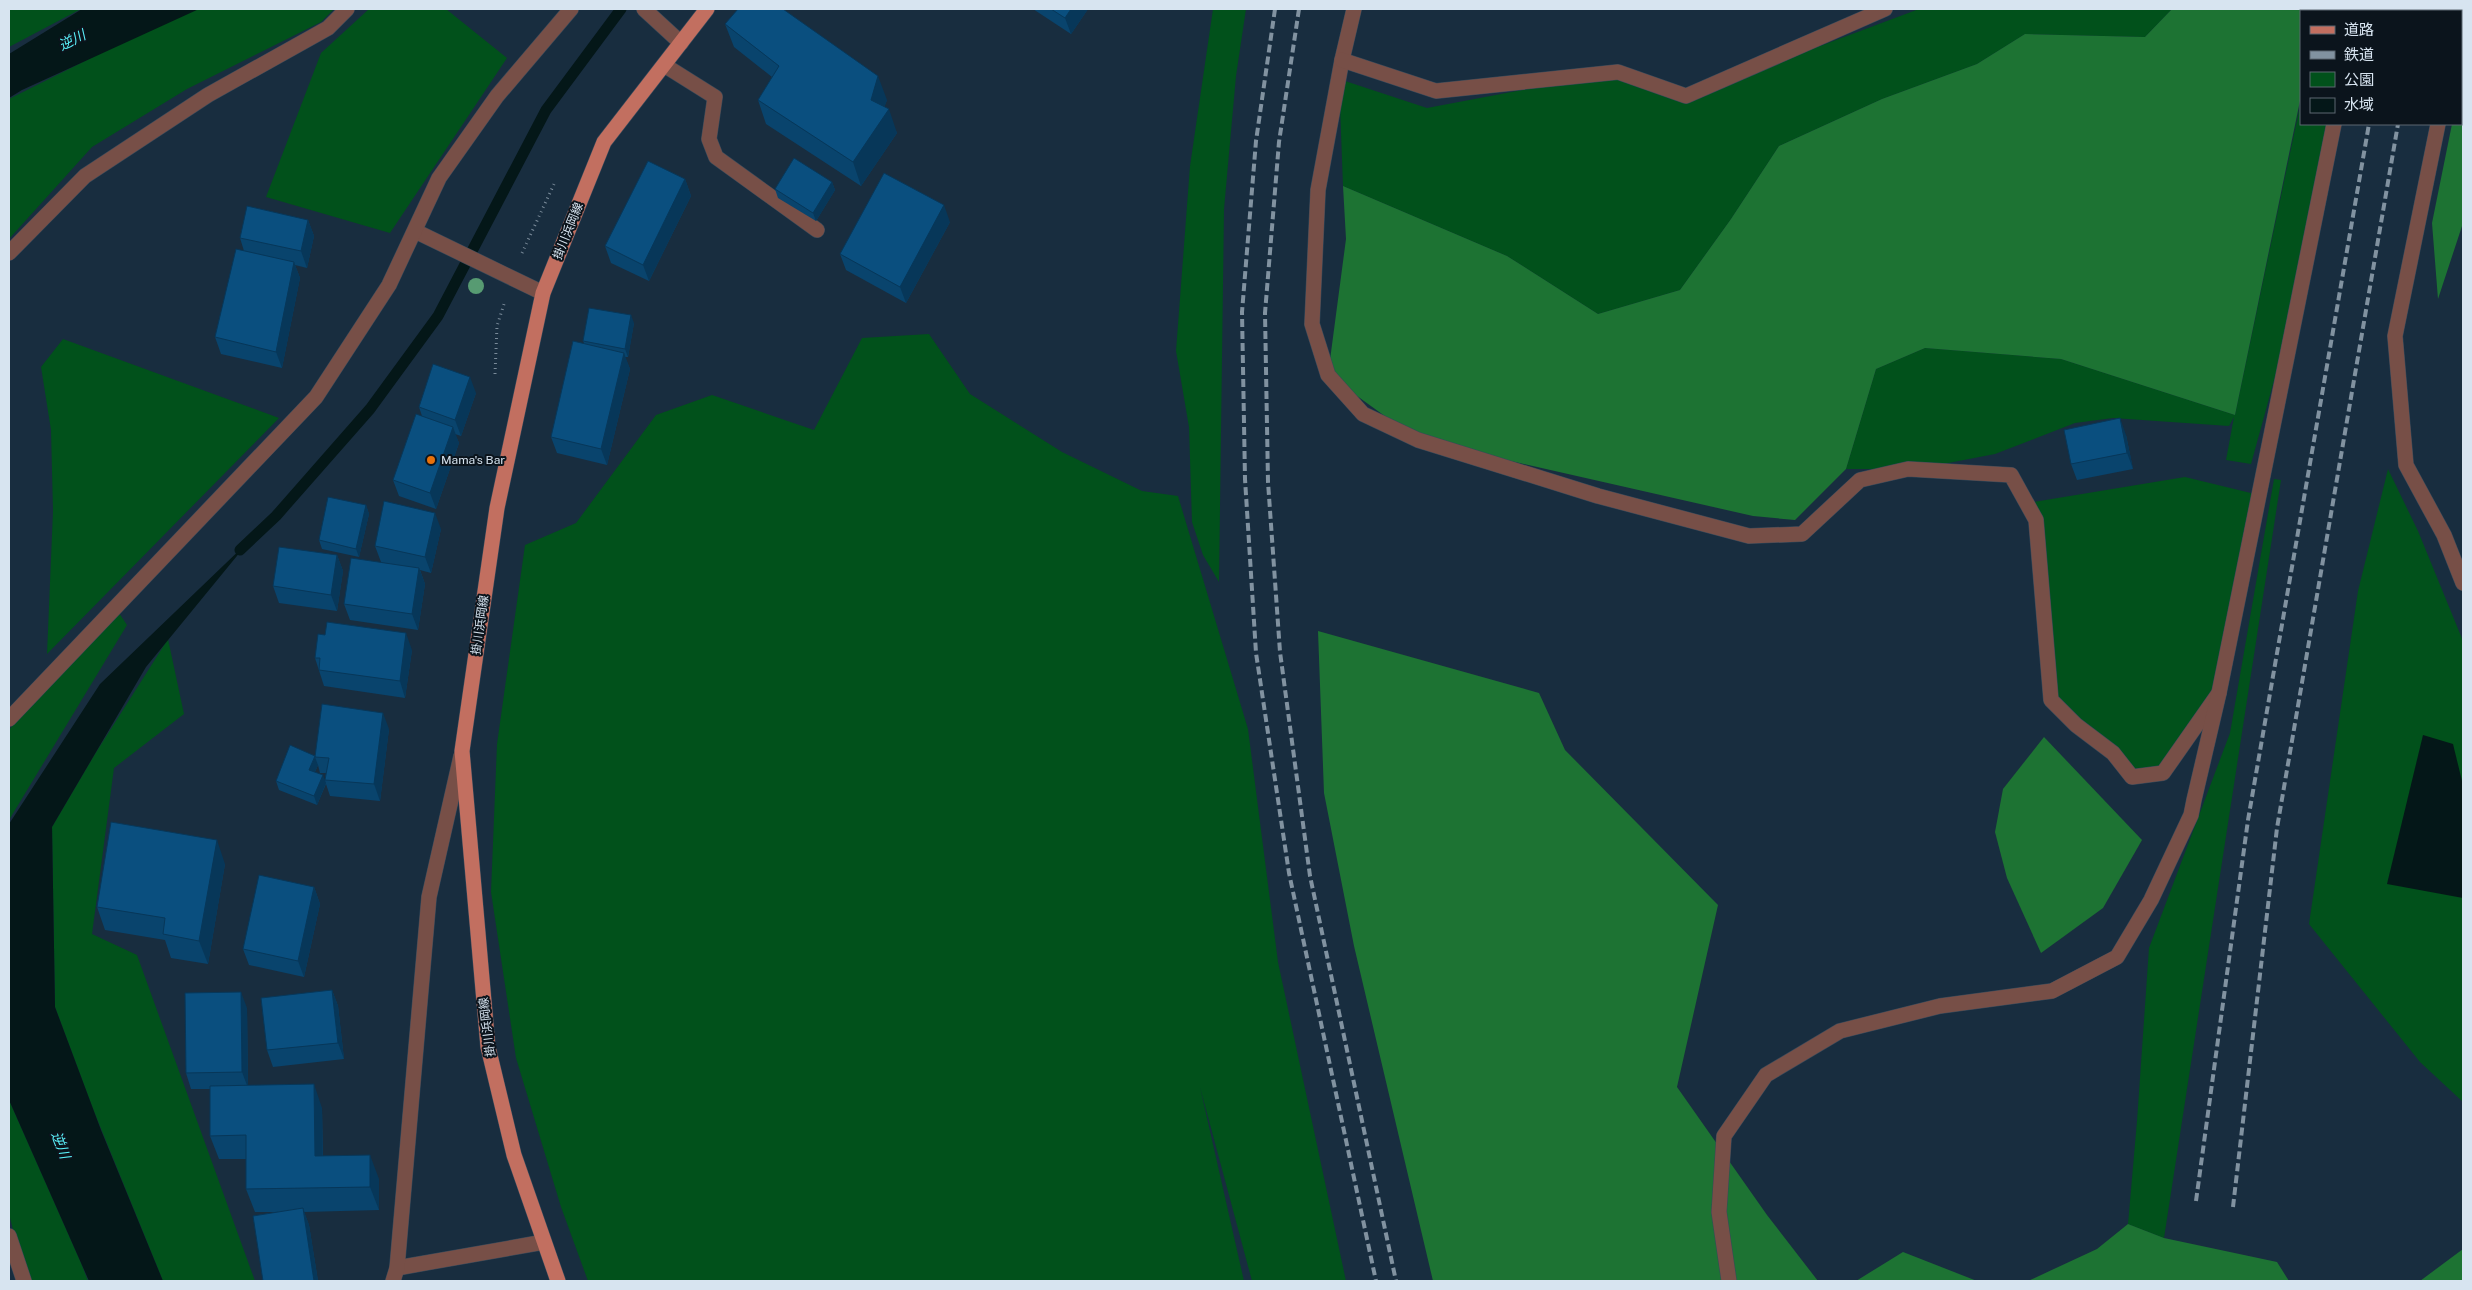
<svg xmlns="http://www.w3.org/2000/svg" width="2472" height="1290" font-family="'Public Sans','Noto Sans JP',sans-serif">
  <rect width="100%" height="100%" fill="#182d3f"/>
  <!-- green -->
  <g fill="#01511b">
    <path d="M9 9H81L9 47Z"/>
    <path d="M189 9H334L321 22 187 89 92 147 9 239V99Z"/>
    <path d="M369 9H446L507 58 390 233 266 197 321 53Z"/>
    <path d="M1213 9H1246L1236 76 1224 209 1219 582 1203 555 1192 522 1189 427 1176 351 1190 166Z"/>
    <path d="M1919 9H2172L2145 37 2025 34 1977 64 1882 99 1779 146 1731 219 1680 290 1598 314 1507 256 1343 186 1339 79 1427 108 1618 72 1686 96Z"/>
    <path d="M2301 101V124H2331L2278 366 2251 464 2226 460 2234 417 2229 426 2113 418 2075 423 1995 454 1917 469H1846L1876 369 1925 348 2061 359 2235 415Z"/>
    <path d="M929 334 970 394 1062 452 1142 491 1178 496 1248 729 1278 962 1346 1281H1252L1200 1087 1244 1281H588L561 1207 516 1058 491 892 497 744 525 545 576 523 656 415 712 395 814 430 862 338Z"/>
    <path d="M63 339 279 418 47 654 53 511 51 430 41 367Z"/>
    <path d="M2388 469 2418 531 2463 641V1102L2420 1062 2309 924 2358 591Z"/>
    <path d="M2185 477 2259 495 2219 693 2163 773 2123 766 2051 700 2027 503Z"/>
    <path d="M2274 479 2281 480 2164 1238 2128 1224 2137 1121 2149 948 2230 733Z"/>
    <path d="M115 607 127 625 9 820V730L54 672Z"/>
    <path d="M168 639 184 714 114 768 92 934 137 955 255 1281H163L93 1109 55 1007 52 827 95 754Z"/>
    <path d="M9 1100 81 1263 88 1281H26L9 1214Z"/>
  </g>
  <!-- forest -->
  <g fill="#1d7333">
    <path d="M2172 9H2320L2319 11H2301V96L2235 415 2061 359 1925 348 1876 369 1846 469 1795 520 1753 516 1418 440 1328 375 1346 239 1343 186 1507 256 1598 314 1680 290 1731 219 1779 146 1882 99 1977 64 2025 34 2145 37Z"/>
    <path d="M2463 71V223L2438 299 2432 223 2452 124H2461V83Z"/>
    <path d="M1318 631 1539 693 1565 750 1718 905 1677 1087 1767 1215 1818 1281H1433L1354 946 1324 793Z"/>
    <path d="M2044 737 2142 840 2103 908 2041 953 2007 878 1995 832 2003 789Z"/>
    <path d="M2128 1224 2164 1238 2277 1262 2289 1281H2028L2097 1249Z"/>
    <path d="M2463 1249V1281H2420Z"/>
    <path d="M1903 1252 1977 1281H1856Z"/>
  </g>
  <!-- water -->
  <g fill="#041718">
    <path d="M82 9H199L22 90 9 98V54Z"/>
    <path d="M250 540 146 667 52 827 55 1007 101 1130 163 1281H89L9 1100V824L100 684Z"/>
    <path d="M2423 735 2453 744 2463 785V898L2387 884Z"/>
  </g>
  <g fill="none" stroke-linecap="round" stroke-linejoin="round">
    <!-- stream -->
    <path stroke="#041718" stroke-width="11" d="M240 550 276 516 370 409 438 316 546 110 621 9"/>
    <defs>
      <g id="street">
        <path d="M644 9 681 43"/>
        <path d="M1354 9 1342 60 1318 190 1312 324 1328 375 1363 414 1418 440 1598 496 1749 536 1802 534 1860 480 1908 469 2011 475 2036 520 2051 700 2076 725 2113 753 2132 777 2163 773 2219 693"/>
        <path d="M2357 11 2358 9"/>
        <path d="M2461 16 2462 9"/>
        <path d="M1342 60 1436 91 1618 72 1686 96 1885 9"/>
        <path d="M664 65 715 97 709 139 716 157 817 230"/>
        <path d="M2438 124 2395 336 2406 465 2444 535 2463 583"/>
        <path d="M415 231 543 293"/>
        <path d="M9 253 85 176 208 95 328 28 347 9"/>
        <path d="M9 719 316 397 389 285 439 178 497 96 571 9"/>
        <path d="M9 1236 24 1281"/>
        <path d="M397 1268 544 1242"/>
        <path d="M393 1281 397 1268 429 897 461 756"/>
        <path d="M1729 1281 1719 1212 1724 1136 1766 1075 1840 1031 1940 1006 2052 991 2117 957 2151 900 2191 815 2194 800 2219 693 2334 124"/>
      </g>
      <path id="primary" d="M558 1281 514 1155 488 1047 462 751 497 508 543 293 604 142 707 9"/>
    </defs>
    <!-- street casing -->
    <use href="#street" stroke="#374a5b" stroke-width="16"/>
    <!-- primary casing -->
    <use href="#primary" stroke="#374a5b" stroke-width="16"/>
    <!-- path -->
    <g stroke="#7a8b9a" stroke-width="3" stroke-dasharray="1 4" stroke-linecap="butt">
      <path d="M522 253 555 182"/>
      <path d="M495 374 497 326 504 304"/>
    </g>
    <!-- street -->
    <use href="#street" stroke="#774f47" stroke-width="15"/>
    <!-- primary -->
    <use href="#primary" stroke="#c26f60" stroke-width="15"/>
    <!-- rail -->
    <g stroke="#8192a0" stroke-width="4" stroke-dasharray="8 4" stroke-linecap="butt">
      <path d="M1275 9 1256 141 1242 312 1245 479 1256 653 1289 873 1376 1281"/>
      <path d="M1299 9 1279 142 1265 313 1268 482 1280 652 1310 876 1396 1281"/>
      <path d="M2389 11V9"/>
      <path d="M2417 11 2418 9"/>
      <path d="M2196 1201 2248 820 2369 124"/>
      <path d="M2233 1207 2277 828 2398 124"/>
    </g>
  </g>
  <!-- trees -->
  <circle fill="#579b72" cx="476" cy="286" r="8"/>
  <!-- wall -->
  <g fill="#09446d" fill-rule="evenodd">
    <path d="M1033 9H1088L1071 34Z"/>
    <path d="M725 24 887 100 884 107 897 133 861 186 766 124 758 100 772 77 734 47Z"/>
    <path d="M685 179 691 196 649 281 611 263 605 246Z"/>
    <path d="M832 182 835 190 816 221 778 198 775 189Z"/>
    <path d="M308 220 314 236 307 268 295 265 300 278 282 368 221 354 215 337 244 251 240 238Z"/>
    <path d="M950 222 906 303 846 270 840 254Z"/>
    <path d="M634 323 628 357H625L630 369 607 465 557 453 551 437 584 343 583 341Z"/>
    <path d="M476 393 461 436 455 434 459 443 436 509 399 496 393 480 422 416 419 407Z"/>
    <path d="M2126 435 2133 469 2077 480 2071 464Z"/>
    <path d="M366 505 369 514 359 557 322 549 319 540Z"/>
    <path d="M441 529 431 573 420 570 425 584 418 630 350 620 344 604 389 564 381 562 375 546Z"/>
    <path d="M337 555 343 571 337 611 279 603 273 586Z"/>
    <path d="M412 650 405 698 324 686 315 658Z"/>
    <path d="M389 729 380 801 330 796 326 784 317 805 279 790 276 781 315 755ZM318 765 320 773H326L325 780 315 772Z"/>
    <path d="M225 864 208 964 171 958 165 940 105 930 97 907Z"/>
    <path d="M314 887 320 904 304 977 249 965 243 949Z"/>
    <path d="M332 990 338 1006 344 1059 273 1067 267 1050Z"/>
    <path d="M247 1008 248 1085 322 1108 323 1156 379 1179V1210L304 1212 309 1225 318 1281H263L280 1212H255L246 1189V1159H219L210 1136V1089H191L186 1073Z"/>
  </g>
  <!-- shaded-wall -->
  <g fill="#073759">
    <path d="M1071 9H1088L1071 34 1065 18Z"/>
    <path d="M878 76 887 100 879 123 889 109 897 133 861 186 853 162 871 100Z"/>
    <path d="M685 179 691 196 649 281 643 265Z"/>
    <path d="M832 182 835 190 816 221 813 213Z"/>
    <path d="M944 205 950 222 906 303 900 287Z"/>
    <path d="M308 220 314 236 307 268 301 251Z"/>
    <path d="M294 262 300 278 282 368 276 352Z"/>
    <path d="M631 315 634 323 628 357 625 349Z"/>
    <path d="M624 353 630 369 607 465 601 449Z"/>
    <path d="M470 377 476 393 461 436 455 420Z"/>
    <path d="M2120 418 2126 435 2133 469 2127 453Z"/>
    <path d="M453 427 459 443 436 509 430 493Z"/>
    <path d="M366 505 369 514 359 557 356 549Z"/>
    <path d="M435 513 441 529 431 573 425 557Z"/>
    <path d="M337 555 343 571 337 611 331 595Z"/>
    <path d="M419 568 425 584 418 630 412 614Z"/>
    <path d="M406 633 412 650 405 698 400 681Z"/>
    <path d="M383 713 389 729 380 801 374 784Z"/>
    <path d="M315 757 318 765 312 778 309 770Z"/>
    <path d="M323 775 326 783 317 805 314 796Z"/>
    <path d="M217 840 225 864 208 964 199 941Z"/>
    <path d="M314 887 320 904 304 977 298 961Z"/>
    <path d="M332 990 338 1006 344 1059 338 1043Z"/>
    <path d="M241 992 247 1008 248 1088 242 1072Z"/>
    <path d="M314 1084 322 1108 323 1180 315 1156Z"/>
    <path d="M370 1155 379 1179V1210L370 1187Z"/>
    <path d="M303 1208 309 1225 318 1281H314Z"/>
  </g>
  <!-- building -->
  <g fill="#0a4f7f" stroke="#073759">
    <path d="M738 9H783L878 76 871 100 889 109 853 162 758 100 779 66 725 24Z"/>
    <path d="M1051 9H1071L1065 18Z"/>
    <path d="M794 158 832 182 813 213 775 189Z"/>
    <path d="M648 161 685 179 643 265 605 246Z"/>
    <path d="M884 173 944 205 900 287 840 254Z"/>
    <path d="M247 206 308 220 301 251 240 238Z"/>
    <path d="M236 249 294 262 276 352 215 337Z"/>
    <path d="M589 308 631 315 625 349 583 341Z"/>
    <path d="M573 341 624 353 601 449 551 437Z"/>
    <path d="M433 364 470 377 455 420 419 407Z"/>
    <path d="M416 414 453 427 430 493 393 480Z"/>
    <path d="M2120 418 2127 453 2071 464 2064 430Z"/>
    <path d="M328 497 366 505 356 549 319 540Z"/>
    <path d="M384 501 435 513 425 557 375 546Z"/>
    <path d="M279 547 337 555 331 595 273 586Z"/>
    <path d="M351 558 419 568 412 614 344 604Z"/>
    <path d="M327 622 406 633 400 681 319 670 320 658H315L318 634 325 635Z"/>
    <path d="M322 704 383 713 374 784 325 780 329 758 315 757Z"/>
    <path d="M290 745 315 756 309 770 323 775 314 796 276 781Z"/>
    <path d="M111 822 217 840 199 941 163 934 165 918 97 907Z"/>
    <path d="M259 875 314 887 298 961 243 949Z"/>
    <path d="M332 990 338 1043 267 1050 261 998Z"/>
    <path d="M241 992 242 1072 186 1073 185 993Z"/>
    <path d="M314 1084 315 1156 370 1155V1187L246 1189V1135L210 1136V1086Z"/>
    <path d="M303 1208 314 1281H263L253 1216Z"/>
  </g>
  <!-- markers -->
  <circle fill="#e8710a" stroke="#0b141c" stroke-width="2" cx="431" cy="460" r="5"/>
  <g text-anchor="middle" stroke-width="4" stroke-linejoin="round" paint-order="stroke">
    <!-- street labels -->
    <g font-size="12" fill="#d7e4f0" stroke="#0b141c">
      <text transform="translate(568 231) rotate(-68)" y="4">掛川浜岡線</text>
      <text transform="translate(480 625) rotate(-82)" y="4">掛川浜岡線</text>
      <text transform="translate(487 1027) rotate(-97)" y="4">掛川浜岡線</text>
    </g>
    <!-- poi labels -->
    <g font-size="12" fill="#d7e4f0" stroke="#0b141c" text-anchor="start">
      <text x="441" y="464">Mama's Bar</text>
    </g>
    <!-- water labels -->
    <g font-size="14" font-style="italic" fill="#5af0f9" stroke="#0b141c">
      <text transform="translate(72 40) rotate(-27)" y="5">逆川</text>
      <text transform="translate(61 1145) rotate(69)" y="5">逆川</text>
    </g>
  </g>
  <!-- border -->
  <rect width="2472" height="1290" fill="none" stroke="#d7e4f0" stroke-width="20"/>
  <!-- legend -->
  <rect x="2300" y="10" width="162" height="115" fill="#0b141c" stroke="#5d6771"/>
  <rect x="2310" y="26" width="25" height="8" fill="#c26f60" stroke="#5d6771"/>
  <text x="2344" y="35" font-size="15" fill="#d7e4f0">道路</text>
  <rect x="2310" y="51" width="25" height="8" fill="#8192a0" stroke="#5d6771"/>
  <text x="2344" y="60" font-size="15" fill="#d7e4f0">鉄道</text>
  <rect x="2310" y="72" width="25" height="15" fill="#01511b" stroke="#5d6771"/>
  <text x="2344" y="85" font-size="15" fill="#d7e4f0">公園</text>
  <rect x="2310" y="98" width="25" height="15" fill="#041718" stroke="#5d6771"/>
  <text x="2344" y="110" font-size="15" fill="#d7e4f0">水域</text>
</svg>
